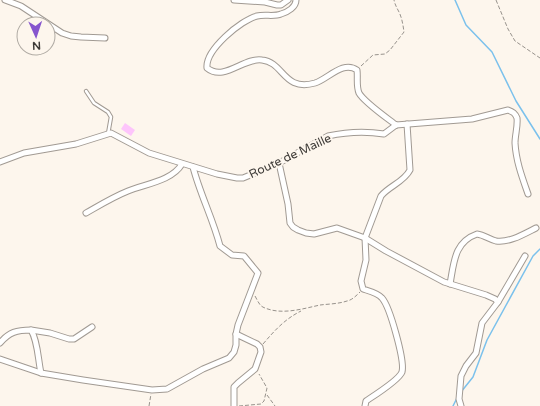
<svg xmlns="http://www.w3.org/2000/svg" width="540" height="406" font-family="'Varela Round',sans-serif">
  <rect width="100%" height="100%" fill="#fdf6ed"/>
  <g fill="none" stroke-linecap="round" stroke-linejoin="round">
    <!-- stream -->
    <g stroke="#7bc1ec" stroke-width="1.5">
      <path d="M455 0 466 25 492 52 516 101 540 139"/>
      <path d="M461 392 473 377 487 340 533 256 540 249"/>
      <path d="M453 406 457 398"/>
    </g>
  </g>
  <!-- building -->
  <path fill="#fdc5fb" d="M125 123 135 130 131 136 121 129Z"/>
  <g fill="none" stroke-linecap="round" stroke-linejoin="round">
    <defs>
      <path id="lane" d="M86 91 94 103 108 112 111 117 108 134"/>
      <g id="street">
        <path d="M5 0 21 6 62 33 71 36 81 37 105 38"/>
        <path d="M234 0 265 2 277 5H281L288 0"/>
        <path d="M296 0C296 7 288 12 281 14 274 17 265 14 257 16 241 20 205 50 207 68 224 82 244 57 262 60 284 62 283 92 315 83 328 79 343 60 357 70 358 77 356 86 359 93 364 102 387 118 396 125"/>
        <path d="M396 125 472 119 508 110C513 112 515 113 517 118 518 126 515 135 515 143 516 161 522 177 528 194"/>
        <path d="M0 162 24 153 76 144 111 133 149 153 217 174 237 178H243L279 163 328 136C346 132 366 131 384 134L396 125"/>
        <path d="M279 163 288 204 290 223 293 227 298 230 306 233 314 234 337 228 365 238 386 251 444 282 486 295 495 299 498 302 482 323 476 353 466 366 461 376 459 399 461 406"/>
        <path d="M86 213C100 205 113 197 128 191 145 184 172 181 182 164"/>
        <path d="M450 284C454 263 454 242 477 234 484 235 489 239 496 241 509 243 524 234 536 228"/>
        <path d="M498 302 525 256"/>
        <path d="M31 330 50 333 69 339H74L92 327"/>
        <path d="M0 343C9 332 17 330 31 330 38 341 38 360 41 373"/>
        <path d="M0 359 41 373 83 380 152 390 167 389 203 369 229 358 234 352 236 345V334L238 325 258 273 244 256 232 255 220 246C213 219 200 194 193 167"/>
        <path d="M234 406V387L238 383 255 369 261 352 260 347 257 344 236 334"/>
        <path d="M365 406 366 401C375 395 399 380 402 372 405 361 390 307 382 298 378 293 369 291 363 289L361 281 366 260 365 238 381 196C389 186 404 182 410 170L407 124"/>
      </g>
    </defs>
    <!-- lane casing -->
    <use href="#lane" stroke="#a19a93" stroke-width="4.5"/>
    <!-- street casing -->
    <use href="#street" stroke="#a19a93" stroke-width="7"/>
    <!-- path -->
    <g stroke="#97928c" stroke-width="1" stroke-dasharray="4 2" stroke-linecap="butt">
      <path d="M496 0 508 29 515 41 540 58"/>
      <path d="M361 66 373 55 385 54 390 50 404 32C403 25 402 18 399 12 397 8 395 5 394 0"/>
      <path d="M255 296C258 301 259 306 265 308 282 315 302 309 320 305 328 304 338 304 347 301 352 300 356 296 360 292"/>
      <path d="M263 344C275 330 285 319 301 311"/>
      <path d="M267 395 275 406"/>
      <path d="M149 406 151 394"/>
      <path d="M239 406 261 404 264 401 267 388 259 374"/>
    </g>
    <!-- lane -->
    <use href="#lane" stroke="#fff" stroke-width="2.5"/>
    <!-- street -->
    <use href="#street" stroke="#fff" stroke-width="5"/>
  </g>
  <g text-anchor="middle" stroke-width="4" stroke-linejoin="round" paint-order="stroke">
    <!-- street labels -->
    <g font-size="12" fill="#3d3a37" stroke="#fdf6ed">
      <text transform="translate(290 156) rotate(-25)" y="4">Route de Maille</text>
    </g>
  </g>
  <!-- north arrow -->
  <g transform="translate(36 36) rotate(177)"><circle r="19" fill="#fdf6ed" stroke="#b0aba4"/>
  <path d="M0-3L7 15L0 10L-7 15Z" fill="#8655ce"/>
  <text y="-6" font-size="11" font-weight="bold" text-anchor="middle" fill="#3d3a37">N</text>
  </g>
</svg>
